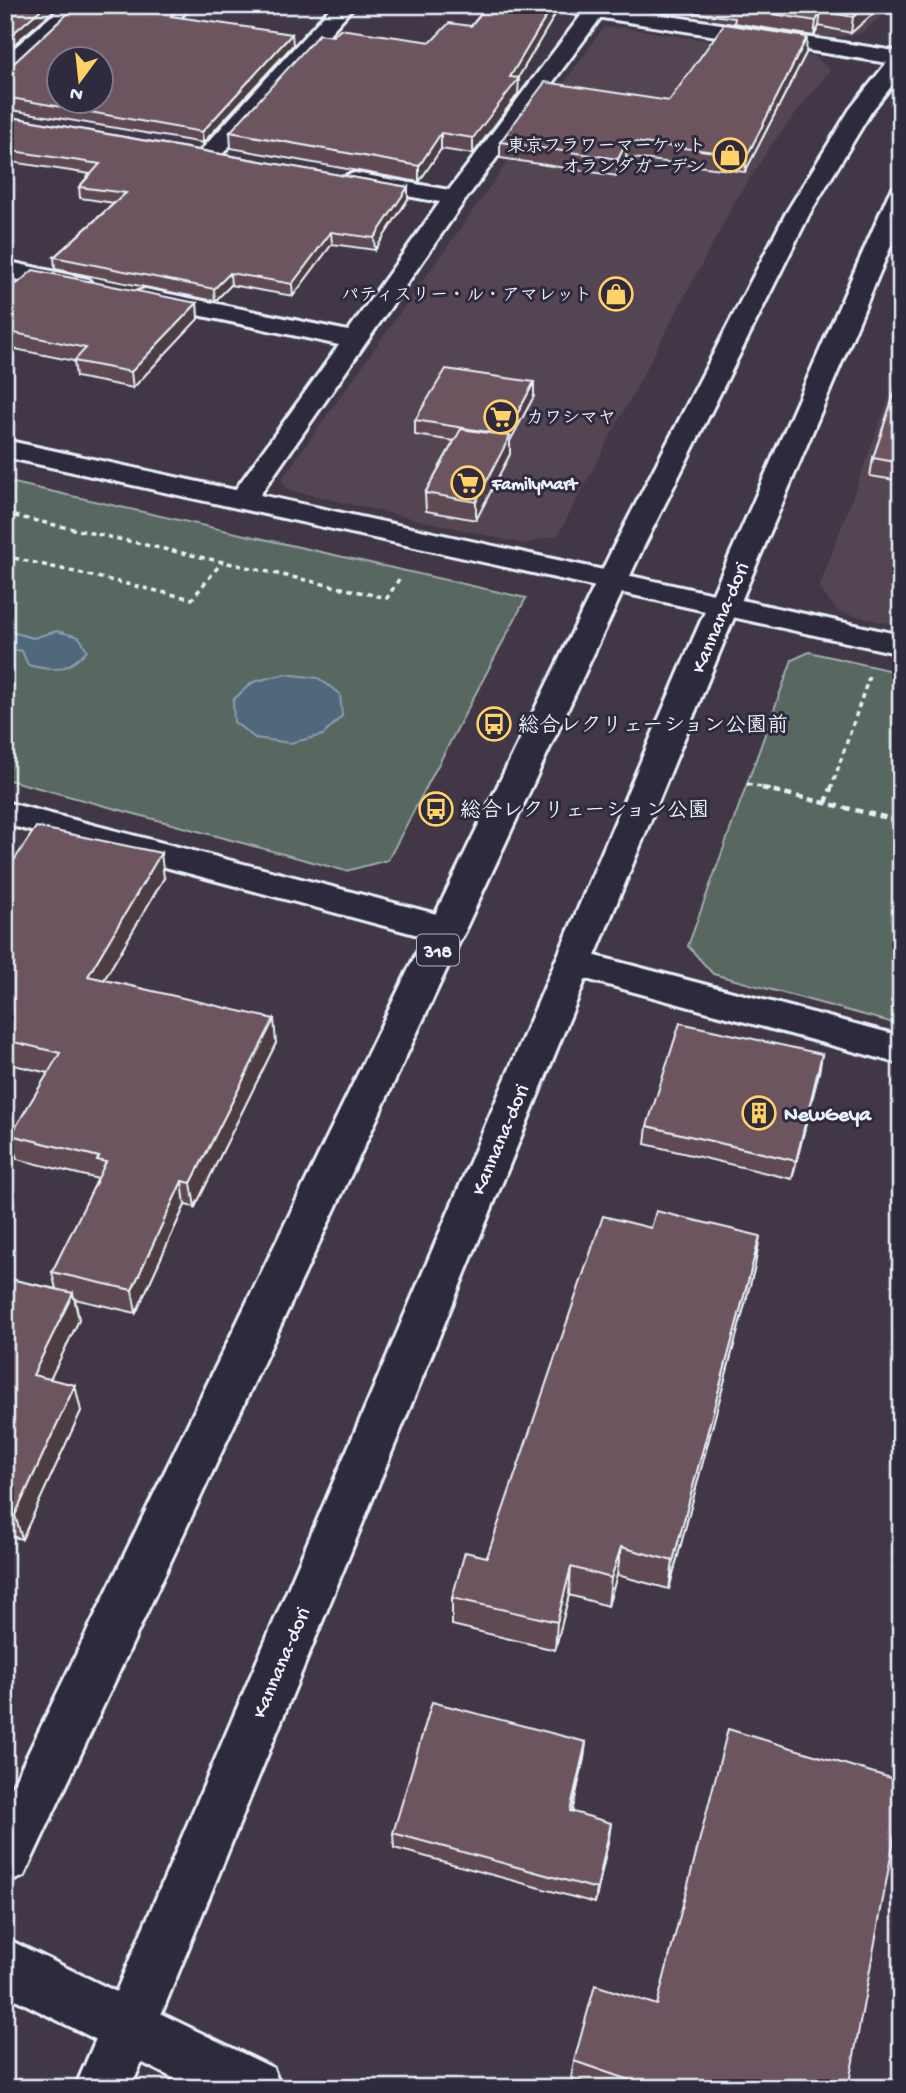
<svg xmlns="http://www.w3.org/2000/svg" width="906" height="2093" font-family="'Gochi Hand','Klee One',sans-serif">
  <rect width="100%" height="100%" fill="#423747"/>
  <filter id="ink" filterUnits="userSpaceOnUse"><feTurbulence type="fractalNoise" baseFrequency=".0143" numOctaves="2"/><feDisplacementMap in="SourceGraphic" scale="14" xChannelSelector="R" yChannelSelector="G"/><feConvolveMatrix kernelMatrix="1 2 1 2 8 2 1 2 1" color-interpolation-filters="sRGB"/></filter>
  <g filter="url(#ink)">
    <!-- built -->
    <g fill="#524451">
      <path d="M626 5H895L860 34 834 38Z"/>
      <path d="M619 27 814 56 830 70 772 144 736 200 558 535 525 544 288 490 281 480 603 28Z"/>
      <path d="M901 365V626L838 612 819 588Z"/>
    </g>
    <!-- green -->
    <g fill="#586860" stroke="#a0acac" stroke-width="2">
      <path d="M5 481 526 598 388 860 346 871 5 779Z"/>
      <path d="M809 652 901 673V1025L713 974 688 946 792 660Z"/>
    </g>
    <!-- water -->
    <g fill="#50677b" stroke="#8d9ead" stroke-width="2">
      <path d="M5 621 12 632 33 638 57 631 79 637 87 650C68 672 55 672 28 665L22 651 5 648Z"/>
      <path d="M285 674 318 678 340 694 342 716 323 735 290 743 255 738 234 722 233 700 253 682Z"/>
    </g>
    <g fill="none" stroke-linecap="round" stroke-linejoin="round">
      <defs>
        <g id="minor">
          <path d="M64 5H87L13 73 5 74V56Z"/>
          <path d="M333 5H355L218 159H202L198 154 202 149Z"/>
          <path d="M589 5H610L463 203 260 495 901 635V654L5 457V440L235 490 339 345 136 302 132 297 136 292 145 289 348 331 440 202 347 185 343 180 347 175 355 173 449 190Z"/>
          <path d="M5 261 88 279 92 284 88 289 79 292 5 277Z"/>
          <path d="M5 802 448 917 461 921 466 930 461 939 448 943 5 824Z"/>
          <path d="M573 950 901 1036V1064L560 972 554 963 560 954Z"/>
        </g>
        <g id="tertiary">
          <path d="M548 5H599L901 52V65L558 11 551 9Z"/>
          <path d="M5 1938 273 2068 281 2088H193L5 1994Z"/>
        </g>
        <g id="primary">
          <path d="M901 54V74L871 112 810 213 642 550 24 1876 5 1884V1801L612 550 786 213 850 109 893 55Z"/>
          <path d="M901 186V222L725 639 131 2088H75L693 639 889 193 893 188Z"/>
        </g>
      </defs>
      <!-- minor casing -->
      <use href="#minor" stroke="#e8f1f8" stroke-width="6"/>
      <!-- tertiary casing -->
      <use href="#tertiary" stroke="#e8f1f8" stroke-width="6"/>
      <!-- primary casing -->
      <use href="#primary" stroke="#e8f1f8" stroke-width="6"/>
      <!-- path-far1 -->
      <g stroke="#e8f1f8" stroke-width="3.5" stroke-dasharray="5 4.5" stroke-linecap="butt">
        <path d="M5 514 387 598 401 576"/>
        <path d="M5 556 192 599 222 562"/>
        <path d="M747 784 770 789"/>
        <path d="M831 789 869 677"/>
      </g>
      <!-- path -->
      <g stroke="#e8f1f8" stroke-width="4.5" stroke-dasharray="7 5" stroke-linecap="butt">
        <path d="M762 788 901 821"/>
        <path d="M826 803 831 788"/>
        <path d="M892 1003 901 976"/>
      </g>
      <!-- minor -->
      <use href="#minor" fill="#2f2a3d" fill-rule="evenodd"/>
      <!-- tertiary -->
      <use href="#tertiary" fill="#2f2a3d" fill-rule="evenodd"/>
      <!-- primary -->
      <use href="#primary" fill="#2f2a3d" fill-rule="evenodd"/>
    </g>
    <!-- wall -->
    <g fill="#5e4952" stroke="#e8f1f8" stroke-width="2">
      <path d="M77 5H194L182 18 293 45 203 143 5 109V65L13 64Z"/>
      <path d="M638 5H883L851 33 819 26 814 36 734 23 735 18Z"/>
      <path d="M556 13 518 78V94L473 154 441 149 419 182 231 148 230 132 333 36 431 42 471 26Z"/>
      <path d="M806 53 745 172 626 157 617 176 500 158V142L669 101Z"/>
      <path d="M5 116 408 187V199L375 250 332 244 293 296 231 285 215 301 55 269 54 257 114 203 80 198 79 187 90 174 5 161Z"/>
      <path d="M5 282 17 284 197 303 198 319 133 388 76 377 74 361 5 347Z"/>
      <path d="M901 374V481L870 476 873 458Z"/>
      <path d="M534 382V396L510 441V454L476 520 426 511 425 493 454 441 415 435V420Z"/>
      <path d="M5 874 164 878 104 980 276 1043 195 1207 185 1205 136 1313 75 1299 79 1320 50 1379 81 1411 22 1539 5 1535V1278L56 1289 52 1272 98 1179 17 1159 11 1135 48 1073 5 1063Z"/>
      <path d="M822 1054 819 1072 792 1179 645 1144 647 1126Z"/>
      <path d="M755 1266 669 1589 617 1575 608 1606 569 1595 555 1650 452 1625V1598L487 1557Z"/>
      <path d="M586 1742 584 1758 572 1811 609 1838 595 1903 394 1848 393 1833Z"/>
      <path d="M657 2005 848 2088H599L571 2078 574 2061Z"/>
    </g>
    <!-- shaded-wall -->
    <g fill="#4c3c42" stroke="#e8f1f8" stroke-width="2">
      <path d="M46 5H60L5 52V40Z"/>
      <path d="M182 5H194L172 27 171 16Z"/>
      <path d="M553 5H557L556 13 515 83 519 78 518 94 473 154V138Z"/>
      <path d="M867 5H883L851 33 853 17Z"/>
      <path d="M821 11 819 26 814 36 816 21Z"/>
      <path d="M292 34 293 45 203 143 202 132Z"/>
      <path d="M807 37 806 53 745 172 747 156Z"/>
      <path d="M441 133V149L419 182V166Z"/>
      <path d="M627 141 626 157 617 176 618 159Z"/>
      <path d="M408 187V199L375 250 374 238Z"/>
      <path d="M331 232 332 244 293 296 292 284Z"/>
      <path d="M230 273 231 285 215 301 214 289Z"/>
      <path d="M197 303 198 319 133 388 131 372Z"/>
      <path d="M534 382V396L510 441V454L476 520V502L506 435Z"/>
      <path d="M161 853 164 878 92 1000 88 976Z"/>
      <path d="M274 1019 276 1043 195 1207 191 1183Z"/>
      <path d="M822 1054 819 1072 792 1179 796 1161Z"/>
      <path d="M182 1181 185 1205 136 1313 132 1290Z"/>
      <path d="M760 1236 755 1266 669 1589 673 1561Z"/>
      <path d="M73 1293 79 1320 40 1400 33 1375Z"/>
      <path d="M75 1385 81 1411 22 1539 15 1515Z"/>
      <path d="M621 1547 617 1575 608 1606 611 1578Z"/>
      <path d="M571 1567 569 1595 555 1650 557 1622Z"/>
      <path d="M586 1742 584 1758 569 1826 570 1811Z"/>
      <path d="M611 1823 609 1838 595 1903 597 1889Z"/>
    </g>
    <!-- building -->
    <g fill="#6d555f" stroke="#e8f1f8" stroke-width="2" fill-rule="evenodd">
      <path d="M5 5H46L5 40Z"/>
      <path d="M77 5H182L171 16 292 34 202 132 5 97V65L13 64ZM60 60H102V102H60Z"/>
      <path d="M488 5H553L510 77 519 78 473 138 441 133 419 166 230 132 319 34 333 36 340 29 431 42 449 23 471 26Z"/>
      <path d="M738 5H867L853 17 821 11 816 21 736 8Z"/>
      <path d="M724 24 807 37 747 156 627 141 618 159 500 142 545 82 669 101Z"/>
      <path d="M5 116 408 187 374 238 331 232 292 284 230 273 214 289 54 257 126 193 79 187 100 164 5 150Z"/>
      <path d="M33 270 197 303 131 372 74 361 86 348 5 331V282L17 284Z"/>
      <path d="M446 369 534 382 506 435 415 420Z"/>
      <path d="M901 374V463L873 458Z"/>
      <path d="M461 429 510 436 476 502 425 493Z"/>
      <path d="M36 827 161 853 88 976 274 1019 191 1183 182 1181 132 1290 52 1272 106 1162 97 1160 99 1157 11 1135 60 1053 5 1040V874Z"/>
      <path d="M680 1023 822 1054 796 1161 647 1126Z"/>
      <path d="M656 1211 760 1236 673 1561 621 1547 611 1578 571 1567 557 1622 452 1598 465 1552 487 1557 603 1216 651 1228Z"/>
      <path d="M5 1278 73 1293 33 1375 75 1385 15 1515 5 1512Z"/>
      <path d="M432 1702 586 1742 570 1811 611 1823 597 1889 393 1833Z"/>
      <path d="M728 1729 901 1781V1802L848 2088H652L574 2061 595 1985 657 2005Z"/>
    </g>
  </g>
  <!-- icons -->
  <defs>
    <symbol id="shop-ring" viewBox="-11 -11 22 22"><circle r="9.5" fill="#2f2a3d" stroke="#ffd166" stroke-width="1.5"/><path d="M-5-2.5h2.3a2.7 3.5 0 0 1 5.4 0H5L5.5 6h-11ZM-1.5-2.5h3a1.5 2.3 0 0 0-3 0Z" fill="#ffd166"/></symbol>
    <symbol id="supermarket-ring" viewBox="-11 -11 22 22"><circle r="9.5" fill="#2f2a3d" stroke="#ffd166" stroke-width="1.5"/><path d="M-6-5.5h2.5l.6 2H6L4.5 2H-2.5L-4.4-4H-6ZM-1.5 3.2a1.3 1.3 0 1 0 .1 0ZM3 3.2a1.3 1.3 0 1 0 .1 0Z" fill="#ffd166"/></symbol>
    <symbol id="bus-ring" viewBox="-11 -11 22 22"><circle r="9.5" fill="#2f2a3d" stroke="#ffd166" stroke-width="1.5"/><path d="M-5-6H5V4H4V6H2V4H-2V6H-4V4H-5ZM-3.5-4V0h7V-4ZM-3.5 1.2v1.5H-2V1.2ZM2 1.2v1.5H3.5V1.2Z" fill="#ffd166"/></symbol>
    <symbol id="building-ring" viewBox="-11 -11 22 22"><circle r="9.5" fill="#2f2a3d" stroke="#ffd166" stroke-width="1.5"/><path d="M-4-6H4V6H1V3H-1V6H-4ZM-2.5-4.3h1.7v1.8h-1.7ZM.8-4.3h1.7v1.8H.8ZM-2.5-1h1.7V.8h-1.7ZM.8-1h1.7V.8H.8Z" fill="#ffd166"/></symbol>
  </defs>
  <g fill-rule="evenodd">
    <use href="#shop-ring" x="711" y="136" width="38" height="38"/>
    <use href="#shop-ring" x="597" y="275" width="38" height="38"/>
    <use href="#supermarket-ring" x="482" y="398" width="38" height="38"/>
    <use href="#supermarket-ring" x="449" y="464" width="38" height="38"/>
    <use href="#bus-ring" x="475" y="705" width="38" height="38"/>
    <use href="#bus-ring" x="417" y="790" width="38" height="38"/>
    <use href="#building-ring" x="740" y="1094" width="38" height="38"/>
  </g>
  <g text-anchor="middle" stroke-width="6" stroke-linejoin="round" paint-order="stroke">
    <!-- far-poi labels -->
    <g font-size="18" font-weight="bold" fill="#e8f1f8" stroke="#2f2a3d" text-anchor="end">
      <text x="706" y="151">東京フラワーマーケット<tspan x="706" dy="21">オランダガーデン</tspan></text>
      <text x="592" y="300">パティスリー・ル・アマレット</text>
      <text x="526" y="423" text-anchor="start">カワシマヤ</text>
      <text x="492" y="489" text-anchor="start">FamilyMart</text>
    </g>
    <!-- shield labels -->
    <rect fill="#2f2a3d" stroke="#b0b5c0" stroke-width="2" x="417" y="934.5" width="42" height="31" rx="5"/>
    <g font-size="19" font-weight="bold" fill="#e8f1f8">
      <text x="438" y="957">318</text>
    </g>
    <!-- street labels -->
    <g font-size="21" fill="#e8f1f8" stroke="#2f2a3d">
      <text transform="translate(719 617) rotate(-67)" y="7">Kannana-dori</text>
      <text transform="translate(499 1139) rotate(-67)" y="7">Kannana-dori</text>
      <text transform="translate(280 1662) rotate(-67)" y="7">Kannana-dori</text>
    </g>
    <!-- poi labels -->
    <g font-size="21" font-weight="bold" fill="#e8f1f8" stroke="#2f2a3d" text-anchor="start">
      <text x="518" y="731">総合レクリェーション公園前</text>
      <text x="460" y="816">総合レクリェーション公園</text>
      <text x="784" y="1120">NewGeya</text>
    </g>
  </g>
  <!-- margin -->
  <rect width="906" height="2093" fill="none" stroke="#2f2a3d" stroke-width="28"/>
  <rect x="14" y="14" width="878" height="2065" fill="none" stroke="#e8f1f8" stroke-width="2.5" filter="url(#ink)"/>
  <!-- north arrow -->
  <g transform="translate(80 80) rotate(195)"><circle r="33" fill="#2f2a3d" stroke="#797a88" stroke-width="2"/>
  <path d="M0-5L12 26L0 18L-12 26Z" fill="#ffd166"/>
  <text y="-10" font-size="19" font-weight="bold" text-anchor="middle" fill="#e8f1f8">N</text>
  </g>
</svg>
